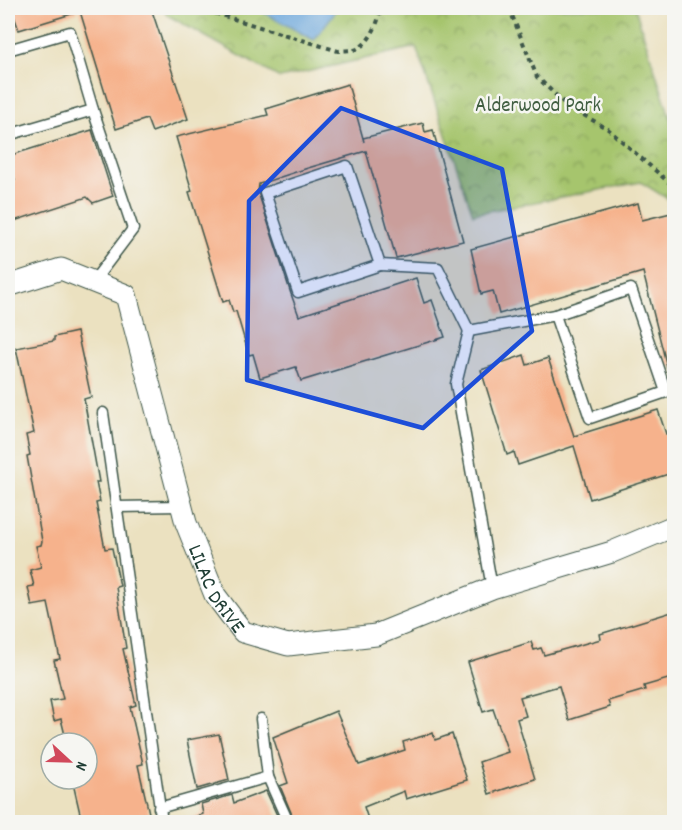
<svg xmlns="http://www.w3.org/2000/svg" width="682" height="830" font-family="Dekko,sans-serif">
  <defs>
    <pattern id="park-crowns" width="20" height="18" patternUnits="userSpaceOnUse" patternTransform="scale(1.5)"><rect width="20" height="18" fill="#a6c56d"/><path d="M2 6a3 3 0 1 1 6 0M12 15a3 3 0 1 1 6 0" fill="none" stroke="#87a15a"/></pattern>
  </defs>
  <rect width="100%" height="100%" fill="#f6f6f2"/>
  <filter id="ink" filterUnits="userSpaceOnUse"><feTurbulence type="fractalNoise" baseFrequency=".0167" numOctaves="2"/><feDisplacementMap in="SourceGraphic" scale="12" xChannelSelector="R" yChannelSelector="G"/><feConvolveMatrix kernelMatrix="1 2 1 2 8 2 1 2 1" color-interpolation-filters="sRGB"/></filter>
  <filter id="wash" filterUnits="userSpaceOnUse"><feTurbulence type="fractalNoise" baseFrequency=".008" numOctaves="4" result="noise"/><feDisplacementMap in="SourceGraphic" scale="24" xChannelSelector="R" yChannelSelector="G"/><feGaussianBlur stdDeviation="1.35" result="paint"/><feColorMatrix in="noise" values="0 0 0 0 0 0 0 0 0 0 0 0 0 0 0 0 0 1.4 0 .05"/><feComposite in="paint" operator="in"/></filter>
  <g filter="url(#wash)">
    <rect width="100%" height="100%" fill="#ebe1c0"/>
    <!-- park -->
    <path fill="url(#park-crowns)" stroke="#628150" stroke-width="1.5" d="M164 8H635L674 129V203L641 182 473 214 416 47 280 78 167 15Z"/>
    <!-- water -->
    <path fill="#6ba6db" stroke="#457288" stroke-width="1.5" d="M267 8H338L314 40 264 13Z"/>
    <g id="blocks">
      <!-- building -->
      <g fill="#f6b28c">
        <path d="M11 8H77L78 12 19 30Z"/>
        <path d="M79 8H151L188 119 152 132 147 119 116 129Z"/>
        <path d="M348 84 364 142 363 138 423 123 425 132 433 130 463 241 396 258 366 151 308 168 259 184 258 192 291 294 299 316 416 278 424 303 432 300 445 337 301 381 296 367 260 378 253 354 249 355 236 311 233 312 229 300 223 302 189 192 192 191 176 137 268 115 266 109Z"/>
        <path d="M92 130 113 196 93 203 87 197 8 223V182L15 180 8 156Z"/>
        <path d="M638 203 642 220 675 212V366L667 367 643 272 499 314 493 291 481 294 471 249Z"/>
        <path d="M77 332 91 397 84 399 99 482H96L100 502 96 503 105 549 112 548 120 586 116 587 126 648 123 649 136 705 130 707 143 764 138 765 151 822H82L72 779H87V743H67L61 719 54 721 50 701 63 699 54 660 60 659 48 603 32 606 28 587 34 586 30 570 41 567 36 546 41 545 42 541 27 456 30 455 26 435 34 433 16 348 54 341V337Z"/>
        <path d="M524 355 527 365 548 358 574 436 658 410 666 434 675 431V472L590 499 574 446 518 465 514 452 507 455 481 370Z"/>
        <path d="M675 611V677L644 686 645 690 608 701 610 707 569 720 559 686 520 697 526 716 517 719 535 779 489 794 479 762 508 752 493 709 483 712 468 662 531 642 534 650 541 648 544 655 601 639 600 634Z"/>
        <path d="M336 711 359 765 405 750 403 742 433 733 435 740 452 734 467 780 406 799 404 791 364 807 369 822H295L280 786 288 783 273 737Z"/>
        <path d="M219 734 229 780 197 789 187 740Z"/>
        <path d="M266 791 280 822H187V820L203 814 201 804 232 795 234 803Z"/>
      </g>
    </g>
  </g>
  <g filter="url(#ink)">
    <use href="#blocks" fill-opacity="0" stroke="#3e5649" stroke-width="1.5"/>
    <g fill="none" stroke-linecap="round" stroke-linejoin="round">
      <defs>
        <g id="lane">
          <path d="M8 50 70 32 93 110 133 229 93 282"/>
          <path d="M8 135 93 110"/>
          <path d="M347 166 380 265 298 292 265 193Z"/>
          <path d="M380 265 438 268 469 331 555 315"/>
          <path d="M631 289 666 392 590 418 555 315Z"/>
          <path d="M469 331 456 384 492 588"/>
          <path d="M103 413 162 822"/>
          <path d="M117 507 181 506"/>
          <path d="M261 719 268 777"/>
          <path d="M159 808 268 777 288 822"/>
        </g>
        <g id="street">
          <path id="s1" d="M8 286 61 269 126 295 186 523 215 595 243 632 288 645 376 635 492 588 612 552 674 526"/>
        </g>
      </defs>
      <!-- lane casing -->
      <use href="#lane" stroke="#3e5649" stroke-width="13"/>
      <!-- street casing -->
      <use href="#street" stroke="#3e5649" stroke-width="23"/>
      <!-- path -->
      <g stroke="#3e5649" stroke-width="4" stroke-dasharray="4.5 4.5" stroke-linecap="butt">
        <path d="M198 8 338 51C343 50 352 51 357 49 371 42 379 21 381 8"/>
        <path d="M509 8 537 77 566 105 608 129 674 187"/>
      </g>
      <!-- lane -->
      <use href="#lane" stroke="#fff" stroke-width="10"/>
      <!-- street -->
      <use href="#street" stroke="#fff" stroke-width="21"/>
    </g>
  </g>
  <!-- marked area -->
  <path fill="#1d4ed8" fill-opacity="0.2" stroke="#1d4ed8" stroke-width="4.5" stroke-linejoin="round" d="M341 108 502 169 532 331 423 428 247 380 249 201Z"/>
  <g text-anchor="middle" stroke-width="5" stroke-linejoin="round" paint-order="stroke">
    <!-- park labels -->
    <g font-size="21" fill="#415f42" stroke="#f6f6f2">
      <text x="538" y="111">Alderwood Park</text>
    </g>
    <!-- street labels -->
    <g font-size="21" fill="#1f3d34" stroke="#f6f6f2">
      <text dy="7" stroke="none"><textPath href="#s1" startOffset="434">LILAC DRIVE</textPath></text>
    </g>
  </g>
  <!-- margin -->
  <rect width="682" height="830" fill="none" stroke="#f6f6f2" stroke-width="30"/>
  <!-- north arrow -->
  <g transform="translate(69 761) rotate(112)"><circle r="28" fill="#f6f6f2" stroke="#a0aca6" stroke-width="1.5"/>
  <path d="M0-4.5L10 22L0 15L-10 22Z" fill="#d1495b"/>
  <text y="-9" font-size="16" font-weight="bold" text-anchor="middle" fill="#1f3d34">N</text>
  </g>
</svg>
